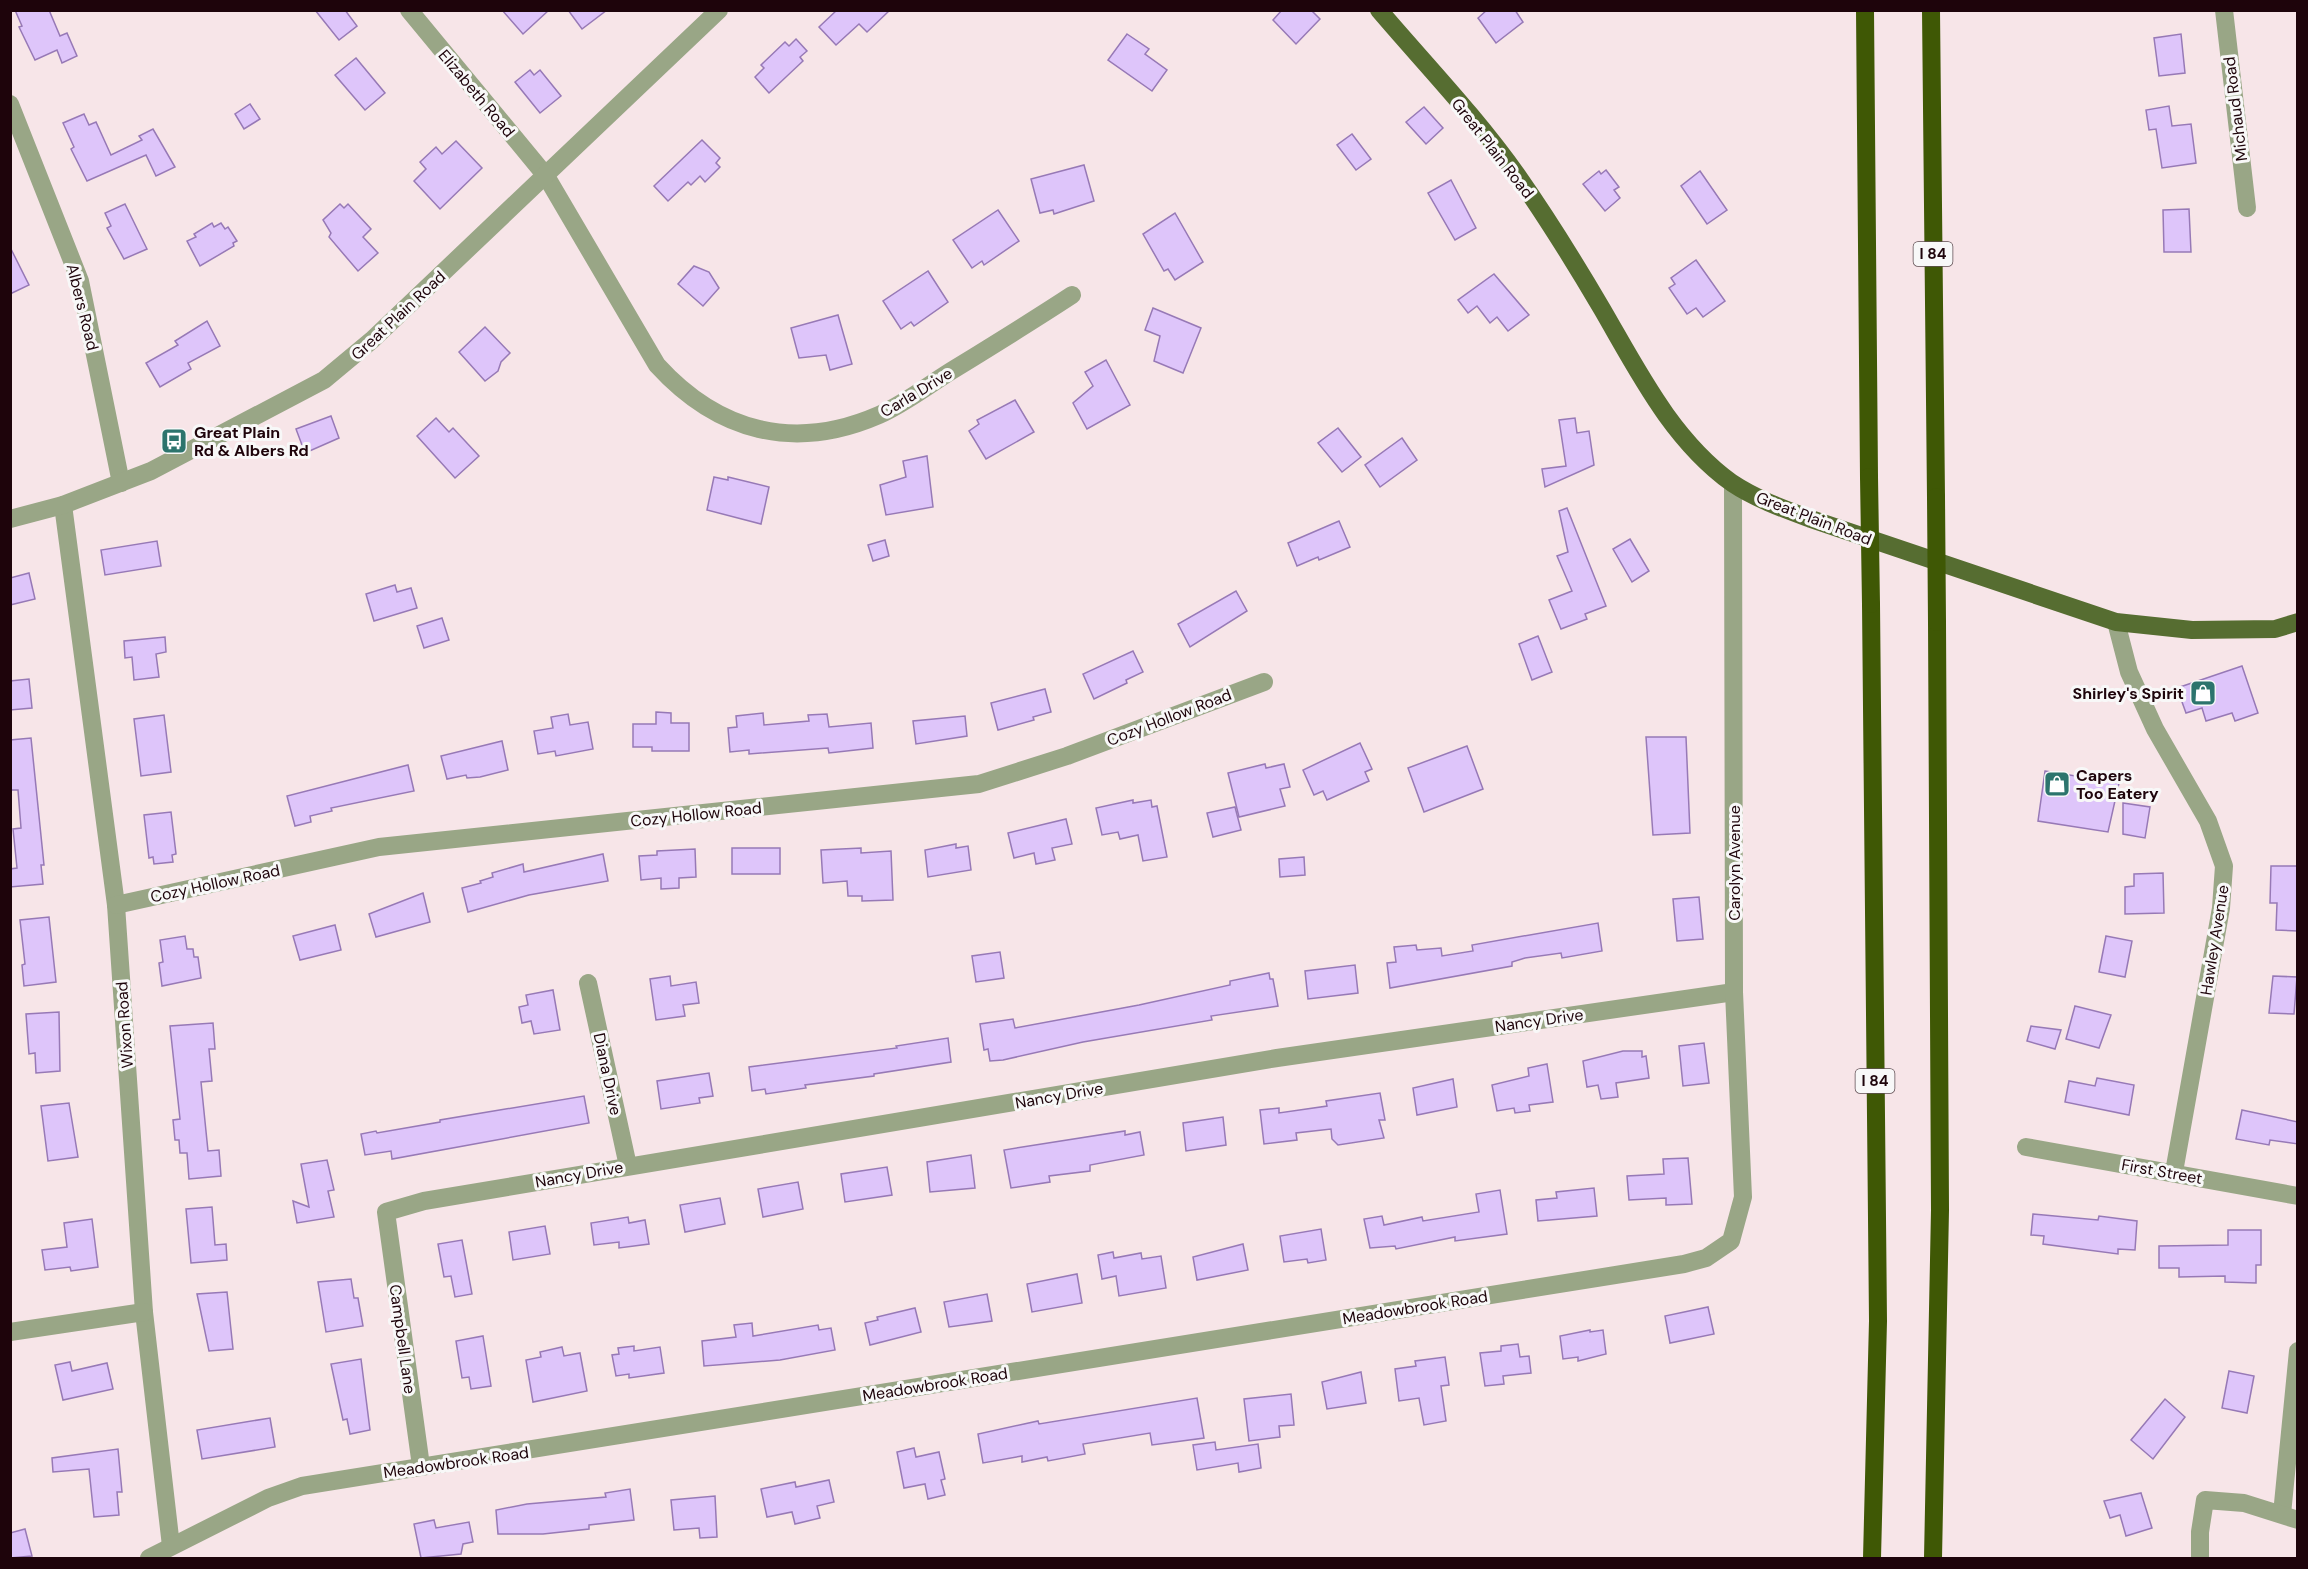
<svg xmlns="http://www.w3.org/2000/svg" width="2308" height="1569" font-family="'DM Sans',sans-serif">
  <rect width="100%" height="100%" fill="#f7e5e8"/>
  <!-- building -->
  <g fill="#dec5fa" stroke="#9779b6" stroke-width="1.5">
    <path d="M15 10H49L60 36 67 33 77 56 62 63 57 50 35 60 19 27 22 26Z"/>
    <path d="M315 10H345L357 26 339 40Z"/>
    <path d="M502 10H549L523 34Z"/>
    <path d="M568 10H607L582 29Z"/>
    <path d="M837 10H890L867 32 859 24 836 45 819 27Z"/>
    <path d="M1282 10H1311L1320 19 1296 44 1273 20Z"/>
    <path d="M1487 10H1515L1523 22 1496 43 1478 18Z"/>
    <path d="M1127 34 1149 49 1145 54 1167 70 1152 91 1108 60Z"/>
    <path d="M2181 34 2185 73 2159 76 2154 38Z"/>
    <path d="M796 39 807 51 800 57 803 61 769 93 755 77 764 68 761 65 785 42 789 46Z"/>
    <path d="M356 58 385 93 365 110 335 75Z"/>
    <path d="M530 70 534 75 540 70 561 96 540 113 515 82Z"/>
    <path d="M250 104 260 119 244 129 235 114Z"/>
    <path d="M2169 106 2172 126 2191 124 2196 163 2162 168 2156 129 2149 130 2146 110Z"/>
    <path d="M1424 107 1443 128 1426 144 1406 122Z"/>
    <path d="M84 114 89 125 96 122 111 155 142 140 139 136 153 129 175 167 156 176 146 155 87 181 71 149 74 147 63 123Z"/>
    <path d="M1352 134 1371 159 1356 170 1337 145Z"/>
    <path d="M702 140 720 158 716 163 720 167 705 182 700 176 691 185 688 182 668 201 654 186Z"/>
    <path d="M456 141 482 168 440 209 414 181 426 169 420 162 436 147 442 154Z"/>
    <path d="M1084 165 1094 201 1054 214 1053 210 1040 213 1031 179Z"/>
    <path d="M1606 170 1619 187 1614 190 1620 198 1605 211 1583 184 1599 171 1601 174Z"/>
    <path d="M1700 171 1727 210 1707 224 1681 186Z"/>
    <path d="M1451 180 1476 228 1455 240 1428 193Z"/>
    <path d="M125 204 147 249 124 259 107 228 111 226 105 213Z"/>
    <path d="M340 204 344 208 348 204 371 229 363 237 378 253 358 271 329 237 331 233 323 220Z"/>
    <path d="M2189 209 2191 252H2164L2163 210Z"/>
    <path d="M998 210 1019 241 984 265 982 261 972 268 953 240Z"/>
    <path d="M1175 213 1203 262 1175 280 1168 269 1164 271 1143 234Z"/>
    <path d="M212 223 214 227 221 223 225 229 228 227 237 241 233 243 234 246 200 266 187 241 196 237 194 234Z"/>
    <path d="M10 247 29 285 10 294Z"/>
    <path d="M1696 260 1725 301 1703 317 1696 308 1687 314 1669 288 1675 284 1671 278Z"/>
    <path d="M694 266 709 272 719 288 703 306 678 284Z"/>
    <path d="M928 271 948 302 914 326 911 322 901 329 883 301Z"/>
    <path d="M1494 274 1529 315 1508 331 1497 317 1490 323 1477 306 1468 313 1458 300Z"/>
    <path d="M1153 308 1201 328 1183 373 1154 361 1160 336 1145 330Z"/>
    <path d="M838 315 852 364 830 370 826 355 799 358 791 328Z"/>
    <path d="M207 321 220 346 188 363 191 369 160 387 146 363 178 345 175 341Z"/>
    <path d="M485 327 510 353 501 362 498 371 485 381 459 352Z"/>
    <path d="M1106 360 1130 405 1087 429 1073 403 1093 386 1085 372Z"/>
    <path d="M1015 400 1034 432 986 459 969 431 979 424 977 420Z"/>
    <path d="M331 416 339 438 305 453 296 429Z"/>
    <path d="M436 418 449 432 453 428 479 456 455 478 417 436Z"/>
    <path d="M1575 418 1577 433 1589 431 1594 465 1545 487 1542 469 1566 466 1559 420Z"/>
    <path d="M1338 428 1361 457 1342 472 1318 443Z"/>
    <path d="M1402 438 1417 460 1380 487 1365 465Z"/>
    <path d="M927 456 933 507 886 515 880 485 906 477 903 461Z"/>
    <path d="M714 477 728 480V477L769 487 761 524 707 510Z"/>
    <path d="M1567 508 1606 606 1585 614 1587 619 1561 629 1549 600 1572 591 1557 556 1568 552 1559 511Z"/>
    <path d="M1339 521 1350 547 1319 560 1318 557 1297 566 1288 543Z"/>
    <path d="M1630 539 1649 571 1632 582 1613 549Z"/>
    <path d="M885 540 889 556 873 561 868 545Z"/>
    <path d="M157 541 161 566 105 575 101 550Z"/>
    <path d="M29 573 35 599 10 605V578Z"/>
    <path d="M395 585 397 592 411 588 417 608 374 621 366 594Z"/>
    <path d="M1236 591 1247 611 1190 647 1178 624Z"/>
    <path d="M442 618 449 640 424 648 417 626Z"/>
    <path d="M1538 636 1552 672 1532 680 1519 644Z"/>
    <path d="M165 637 166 652 156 654 159 677 134 680 132 657 125 658 124 641Z"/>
    <path d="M1133 651 1143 672 1126 680 1127 683 1094 699 1083 674Z"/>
    <path d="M2242 666 2258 713 2235 721 2232 713 2206 721 2202 708 2186 713 2177 688Z"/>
    <path d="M29 679 32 708 10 710V681Z"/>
    <path d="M1045 689 1051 712 1033 717 1034 720 998 730 991 703Z"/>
    <path d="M656 712 671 713V723H689V751H652V747H633V724H656Z"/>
    <path d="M763 713 764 725 809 721 808 715 827 714 829 727 871 723 873 748 829 753 828 748 749 754V750L730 752 728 728 737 727 736 716Z"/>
    <path d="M568 714 570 725 588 722 593 749 556 756 555 751 538 754 534 731 553 728 551 717Z"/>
    <path d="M164 715 171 772 141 776 134 719Z"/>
    <path d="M965 716 967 736 916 744 913 721Z"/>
    <path d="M1646 737H1686L1690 833 1653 835Z"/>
    <path d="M31 738 44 865H41L43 884 10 887V869L17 868 13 829 21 828 18 790H10V740Z"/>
    <path d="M502 741 508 770 480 777 467 778 466 775 447 779 441 756Z"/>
    <path d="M1360 743 1372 769 1365 772 1369 781 1327 800 1323 791 1314 795 1303 770Z"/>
    <path d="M1467 746 1483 789 1424 812 1408 768Z"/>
    <path d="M1265 764 1266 768 1284 764 1290 787 1280 789 1285 806 1239 817 1228 773Z"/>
    <path d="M408 765 414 791 331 808 332 811 310 816 311 822 295 826 287 796Z"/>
    <path d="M2045 771 2119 783 2108 832 2038 821Z"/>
    <path d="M1133 800V803L1151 800 1152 807 1157 806 1167 857 1143 861 1138 835 1120 839 1118 832 1102 835 1096 808Z"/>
    <path d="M2123 803 2150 807 2145 838 2123 834Z"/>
    <path d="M1235 807 1241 830 1213 837 1207 813Z"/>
    <path d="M171 812 176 854 172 855 173 862 154 864 153 857 149 858 144 815Z"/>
    <path d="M1066 819 1072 844 1052 848 1055 860 1036 864 1034 853 1014 858 1008 833Z"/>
    <path d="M956 844V848L968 846 971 870 928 877 925 850Z"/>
    <rect x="732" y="848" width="48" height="26"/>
    <path d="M861 848V853L891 851 893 900 862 901V896H848L847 881 823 883 821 850Z"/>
    <path d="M695 849 696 877 679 878V888L661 889V878L641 880 639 856 657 855V851Z"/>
    <path d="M603 854 608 881 529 895 468 912 462 888 481 883 480 881 493 877 492 873 523 864 524 872Z"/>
    <path d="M1304 857 1305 875 1280 877 1279 859Z"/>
    <path d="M2271 866H2298V931L2276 930 2277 903H2270Z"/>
    <path d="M2163 873 2164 913 2125 914V887L2134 886V874Z"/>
    <path d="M423 893 430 922 376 937 369 914Z"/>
    <path d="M1699 897 1703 939 1677 941 1673 899Z"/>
    <path d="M49 917 56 982 24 986 22 965 25 964 20 920Z"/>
    <path d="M1598 923 1602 951 1562 958 1561 953 1525 958 1512 962V966L1390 988 1387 963 1396 962 1394 947 1416 945 1417 950 1441 948 1442 956 1473 951 1472 945Z"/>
    <path d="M335 925 341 950 300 960 293 936Z"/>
    <path d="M185 936 187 949H193L194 957H198L201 978 162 986 159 963 163 962 160 940Z"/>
    <path d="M2106 936 2132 941 2125 977 2099 972Z"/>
    <path d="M1000 952 1004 978 976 982 972 956Z"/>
    <path d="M1355 965 1358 993 1308 999 1305 971Z"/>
    <path d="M1269 973 1270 979H1273L1278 1006 1211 1016 1212 1020 1083 1042 1003 1060 990 1061 988 1049 984 1050 980 1024 1013 1019 1015 1028 1139 1005 1230 985V981Z"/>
    <path d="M670 976 671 986 696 982 699 1003 683 1005 685 1016 656 1020 650 979Z"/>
    <path d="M2273 976 2297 977 2294 1014 2269 1013Z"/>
    <path d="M553 990 560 1030 534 1034 531 1021 522 1023 519 1007 528 1005 526 995Z"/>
    <path d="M2075 1006 2111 1015 2099 1048 2066 1039Z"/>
    <path d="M59 1012 60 1071 36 1073 35 1053 29 1054 26 1014Z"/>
    <path d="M213 1023 215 1049H209L212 1081 201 1082 208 1151 219 1150 221 1176 189 1179 187 1153H180L179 1140H175L173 1120 180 1119 170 1026Z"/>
    <path d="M2031 1026 2061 1030 2055 1049 2027 1041Z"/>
    <path d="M948 1038 951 1062 874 1074V1076L805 1085 806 1088 766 1094 765 1089 752 1091 749 1067 897 1048 896 1046Z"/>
    <path d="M1704 1043 1709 1083 1683 1086 1679 1046Z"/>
    <path d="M1623 1051H1642V1057L1646 1056 1649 1078 1616 1083 1618 1097 1601 1099 1598 1085 1587 1087 1583 1061Z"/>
    <path d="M1547 1064 1553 1102 1529 1105 1530 1111 1515 1113 1514 1108 1497 1111 1492 1085 1529 1076 1528 1068Z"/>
    <path d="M709 1073 713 1096 699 1098 700 1103 661 1109 657 1081Z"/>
    <path d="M2097 1078 2134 1085 2129 1115 2065 1102 2069 1081 2095 1086Z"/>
    <path d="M1453 1079 1457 1107 1417 1115 1413 1088Z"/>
    <path d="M1380 1093 1385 1120H1379L1384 1138 1338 1145 1332 1139 1331 1129 1296 1133 1297 1140 1264 1144 1260 1110 1279 1108V1113L1327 1106 1326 1101Z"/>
    <path d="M584 1096 589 1123 392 1159 391 1151 365 1155 361 1134 376 1131 377 1133 440 1122V1120Z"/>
    <path d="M69 1103 78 1157 48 1161 41 1106Z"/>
    <path d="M2242 1110 2298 1122V1144L2270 1140 2269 1145 2236 1139Z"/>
    <path d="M1223 1117 1226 1145 1186 1151 1183 1123Z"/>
    <path d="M1125 1131V1135L1140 1132 1144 1155 1090 1165V1171L1049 1176 1050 1182 1011 1188 1004 1150Z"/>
    <path d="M971 1155 975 1188 930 1192 927 1162Z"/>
    <path d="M1688 1158 1692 1204 1666 1205V1198L1629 1200 1627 1176 1664 1174 1663 1159Z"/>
    <path d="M327 1160 334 1190 328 1191 334 1217 297 1223 293 1201 309 1207 301 1164Z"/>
    <path d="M887 1167 892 1195 845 1202 841 1174Z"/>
    <path d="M798 1182 803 1209 763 1217 758 1189Z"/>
    <path d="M1594 1188 1597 1216 1538 1221 1536 1200 1557 1198 1556 1192Z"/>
    <path d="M1500 1190 1507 1234 1455 1241V1237L1396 1249 1395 1246 1370 1248 1364 1219 1382 1216 1384 1225 1422 1217 1423 1221 1479 1212 1476 1194Z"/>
    <path d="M720 1198 725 1224 685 1232 680 1205Z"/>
    <path d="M212 1207 215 1245 226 1244 227 1260 191 1263 186 1209Z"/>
    <path d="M2033 1214 2098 1220 2099 1216 2137 1221 2135 1250 2118 1249V1254L2043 1244 2044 1236 2031 1235Z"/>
    <path d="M628 1217 629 1223 645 1220 649 1244 619 1248V1242L594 1245 591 1223Z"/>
    <path d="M92 1219 98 1267 71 1271 70 1267 45 1270 42 1250 67 1247 64 1223Z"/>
    <path d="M545 1226 550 1254 513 1260 509 1232Z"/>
    <path d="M1321 1229 1326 1260 1308 1263 1307 1259 1284 1262 1280 1236Z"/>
    <path d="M2228 1230H2261V1265H2256V1283L2225 1282V1276L2179 1277V1268H2159V1246L2228 1245Z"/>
    <path d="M462 1240 472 1294 455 1297 451 1276 444 1277 438 1244Z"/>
    <path d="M1243 1244 1248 1270 1197 1280 1193 1257Z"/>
    <path d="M1113 1252 1114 1258 1141 1253 1142 1259 1161 1256 1166 1288 1119 1296 1116 1276 1102 1279 1098 1255Z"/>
    <path d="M1077 1274 1082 1303 1032 1312 1027 1284Z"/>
    <path d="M351 1279 354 1298H358L363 1326 326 1332 318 1282Z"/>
    <path d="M227 1292 233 1349 209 1351 197 1294Z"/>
    <path d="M987 1294 992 1321 949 1327 944 1302Z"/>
    <path d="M1708 1307 1714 1334 1670 1343 1665 1316Z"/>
    <path d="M915 1308 921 1332 870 1345 865 1323 878 1320 877 1317Z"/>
    <path d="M752 1323 753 1336 818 1325 819 1330 831 1328 835 1350 780 1360 704 1366 702 1341 736 1337 734 1325Z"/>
    <path d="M1590 1330V1332L1603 1330 1606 1354 1578 1361V1357L1563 1359 1560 1336Z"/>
    <path d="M483 1336 491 1386 471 1389 469 1377 462 1378 456 1341Z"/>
    <path d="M1518 1344 1520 1357 1529 1356 1531 1373 1503 1376 1504 1384 1485 1386 1480 1353 1501 1351V1346Z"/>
    <path d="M634 1346V1351L660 1347 664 1373 629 1378V1374L616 1376 612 1355 619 1354 618 1348Z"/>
    <path d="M562 1347 564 1356 580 1353 587 1391 533 1402 526 1360 541 1357 540 1352Z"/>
    <path d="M1445 1357 1449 1385 1441 1386 1446 1421 1424 1425 1419 1398 1399 1401 1395 1369 1416 1366 1415 1361Z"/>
    <path d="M361 1359 370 1430 350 1434 347 1419 343 1420 331 1364Z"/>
    <path d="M70 1362 72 1371 107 1363 113 1389 63 1400 55 1365Z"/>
    <path d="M2229 1371 2254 1376 2247 1413 2222 1408Z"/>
    <path d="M1361 1372 1366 1403 1327 1409 1322 1382Z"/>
    <path d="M1291 1394 1294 1425 1279 1426 1280 1437 1249 1441 1244 1399Z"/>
    <path d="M1197 1398 1204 1438 1152 1445 1150 1433 1083 1444 1085 1454 1048 1461 1047 1457 1022 1462V1456L983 1463 978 1434 1038 1421 1039 1424Z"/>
    <path d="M2165 1399 2185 1417 2153 1459 2131 1440Z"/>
    <path d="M270 1418 275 1447 202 1459 197 1430Z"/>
    <path d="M1215 1442 1216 1450 1258 1444 1261 1468 1239 1472 1238 1463 1197 1470 1193 1445Z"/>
    <path d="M914 1448 916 1457 939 1452 945 1479 941 1480 945 1495 928 1499 925 1484 904 1488 897 1452Z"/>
    <path d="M118 1449 122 1492H117L119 1515 94 1517 89 1469 53 1472 52 1458Z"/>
    <path d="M829 1480 834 1502 817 1506 820 1518 795 1524 792 1512 767 1517 761 1489 795 1482 796 1487Z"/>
    <path d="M630 1489 634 1520 589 1525V1529L543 1534H498L496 1510 527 1504 606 1497 605 1493Z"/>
    <path d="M2141 1493 2152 1528 2126 1536 2120 1515 2110 1518 2104 1501Z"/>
    <path d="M715 1496 717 1537 700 1538 699 1528 674 1530 671 1500Z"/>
    <path d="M434 1520 436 1528 469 1522 473 1542 463 1544 461 1554 421 1558 414 1524Z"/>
    <path d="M25 1529 32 1556 10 1558V1533Z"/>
  </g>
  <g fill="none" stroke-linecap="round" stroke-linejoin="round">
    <!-- minor -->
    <g stroke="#99a686" stroke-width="18">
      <path d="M409 10 546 176 657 365C718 432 794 452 879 415 906 403 931 383 956 368 995 344 1034 320 1072 295"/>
      <path d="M2224 10 2247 208"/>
      <path d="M10 104 80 281 121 483"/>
      <path d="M63 505 116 905 144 1312 171 1546"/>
      <path d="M10 519 63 505 151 471 324 380 372 340 719 10"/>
      <path d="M2116 622 2129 672 2155 729 2208 821 2224 866 2221 908 2174 1172"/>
      <path d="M116 905 379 847 979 784 1067 756 1264 682"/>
      <path d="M588 983 628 1166"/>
      <path d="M2026 1147 2298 1196"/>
      <path d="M10 1332 144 1312"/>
      <path d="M421 1466 386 1212 424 1201 1277 1058 1734 992"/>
      <path d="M2282 1514 2298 1351"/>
      <path d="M149 1558 268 1498 302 1486 1684 1264 1706 1258 1731 1241 1743 1197 1734 992 1733 484"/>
      <path d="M2200 1558V1532L2205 1500 2244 1503 2298 1520"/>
    </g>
    <!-- major -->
    <path stroke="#566d31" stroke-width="18" d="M1379 10C1425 64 1476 117 1517 175 1547 218 1575 263 1602 309 1638 371 1672 440 1732 483 1756 499 1784 509 1811 519L2116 622 2192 630 2275 629 2298 622"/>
    <!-- highway -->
    <g stroke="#3f5805" stroke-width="18">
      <path d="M1865 10 1869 477"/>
      <path d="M1931 10 1936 497"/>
      <path d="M1871 604 1878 1321 1872 1558"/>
      <path d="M1933 1558 1940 1210 1937 622"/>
    </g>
    <!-- highway-bridge -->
    <g stroke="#3f5805" stroke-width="18">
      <path d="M1869 477 1871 604"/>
      <path d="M1936 497 1937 622"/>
    </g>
  </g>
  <!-- icons -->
  <defs>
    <symbol id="bus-square" viewBox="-11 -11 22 22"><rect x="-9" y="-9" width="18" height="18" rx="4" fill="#2c746d" stroke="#f8f8f8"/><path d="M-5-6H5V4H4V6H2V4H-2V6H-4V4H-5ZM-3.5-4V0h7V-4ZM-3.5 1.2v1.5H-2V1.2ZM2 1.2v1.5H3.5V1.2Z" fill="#fff"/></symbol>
    <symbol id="shop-square" viewBox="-11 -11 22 22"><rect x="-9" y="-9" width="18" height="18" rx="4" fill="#2c746d" stroke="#f8f8f8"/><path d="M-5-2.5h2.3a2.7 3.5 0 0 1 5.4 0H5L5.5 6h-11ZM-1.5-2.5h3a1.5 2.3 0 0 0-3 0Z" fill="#fff"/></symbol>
  </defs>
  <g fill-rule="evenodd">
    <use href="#bus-square" x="159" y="426" width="30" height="30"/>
    <use href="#shop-square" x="2188" y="678" width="30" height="30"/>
    <use href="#shop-square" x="2042" y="769" width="30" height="30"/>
  </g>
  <g text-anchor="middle" stroke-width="6" stroke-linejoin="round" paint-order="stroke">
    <!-- shield labels -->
    <g fill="#f8f8f8" stroke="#5f4d52" stroke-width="1.5">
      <rect x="1913.5" y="242" width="39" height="24" rx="4.5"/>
      <rect x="1855.5" y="1069" width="39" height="24" rx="4.5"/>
    </g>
    <g font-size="15" font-weight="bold" fill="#1e040b">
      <text x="1933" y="259">I 84</text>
      <text x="1875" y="1086">I 84</text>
    </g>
    <!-- street labels -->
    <g font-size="16" fill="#1e040b" stroke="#f8f8f8">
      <text transform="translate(477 93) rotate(50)" y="6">Elizabeth Road</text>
      <text transform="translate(2235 109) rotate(-97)" y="6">Michaud Road</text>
      <text transform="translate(1493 148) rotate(52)" y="6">Great Plain Road</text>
      <text transform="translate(83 307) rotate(76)" y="6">Albers Road</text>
      <text transform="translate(398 315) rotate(-43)" y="6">Great Plain Road</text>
      <text transform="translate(916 392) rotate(-31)" y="6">Carla Drive</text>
      <text transform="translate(1814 518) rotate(21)" y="6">Great Plain Road</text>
      <text transform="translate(1169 717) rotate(-21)" y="6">Cozy Hollow Road</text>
      <text transform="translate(696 814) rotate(-6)" y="6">Cozy Hollow Road</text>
      <text transform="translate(1734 863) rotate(-90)" y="6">Carolyn Avenue</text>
      <text transform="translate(215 883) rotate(-12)" y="6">Cozy Hollow Road</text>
      <text transform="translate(2214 940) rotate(-81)" y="6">Hawley Avenue</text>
      <text transform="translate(1539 1020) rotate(-8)" y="6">Nancy Drive</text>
      <text transform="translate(124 1025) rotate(-94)" y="6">Wixon Road</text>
      <text transform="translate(608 1074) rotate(78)" y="6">Diana Drive</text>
      <text transform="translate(1059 1095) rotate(-10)" y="6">Nancy Drive</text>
      <text transform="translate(2162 1171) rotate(10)" y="6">First Street</text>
      <text transform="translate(579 1174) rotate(-10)" y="6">Nancy Drive</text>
      <text transform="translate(1415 1307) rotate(-9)" y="6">Meadowbrook Road</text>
      <text transform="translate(403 1339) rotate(82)" y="6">Campbell Lane</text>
      <text transform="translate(935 1384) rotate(-9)" y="6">Meadowbrook Road</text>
      <text transform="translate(456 1462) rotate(-8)" y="6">Meadowbrook Road</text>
    </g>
    <!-- poi labels -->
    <g font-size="16" font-weight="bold" fill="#1e040b" stroke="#f8f8f8" text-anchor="start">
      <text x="194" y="438">Great Plain<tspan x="194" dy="18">Rd &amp; Albers Rd</tspan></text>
      <text x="2184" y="699" text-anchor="end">Shirley's Spirit</text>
      <text x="2076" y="781">Capers<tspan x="2076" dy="18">Too Eatery</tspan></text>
    </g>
  </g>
  <!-- border -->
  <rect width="2308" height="1569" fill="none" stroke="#1e040b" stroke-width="24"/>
</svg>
